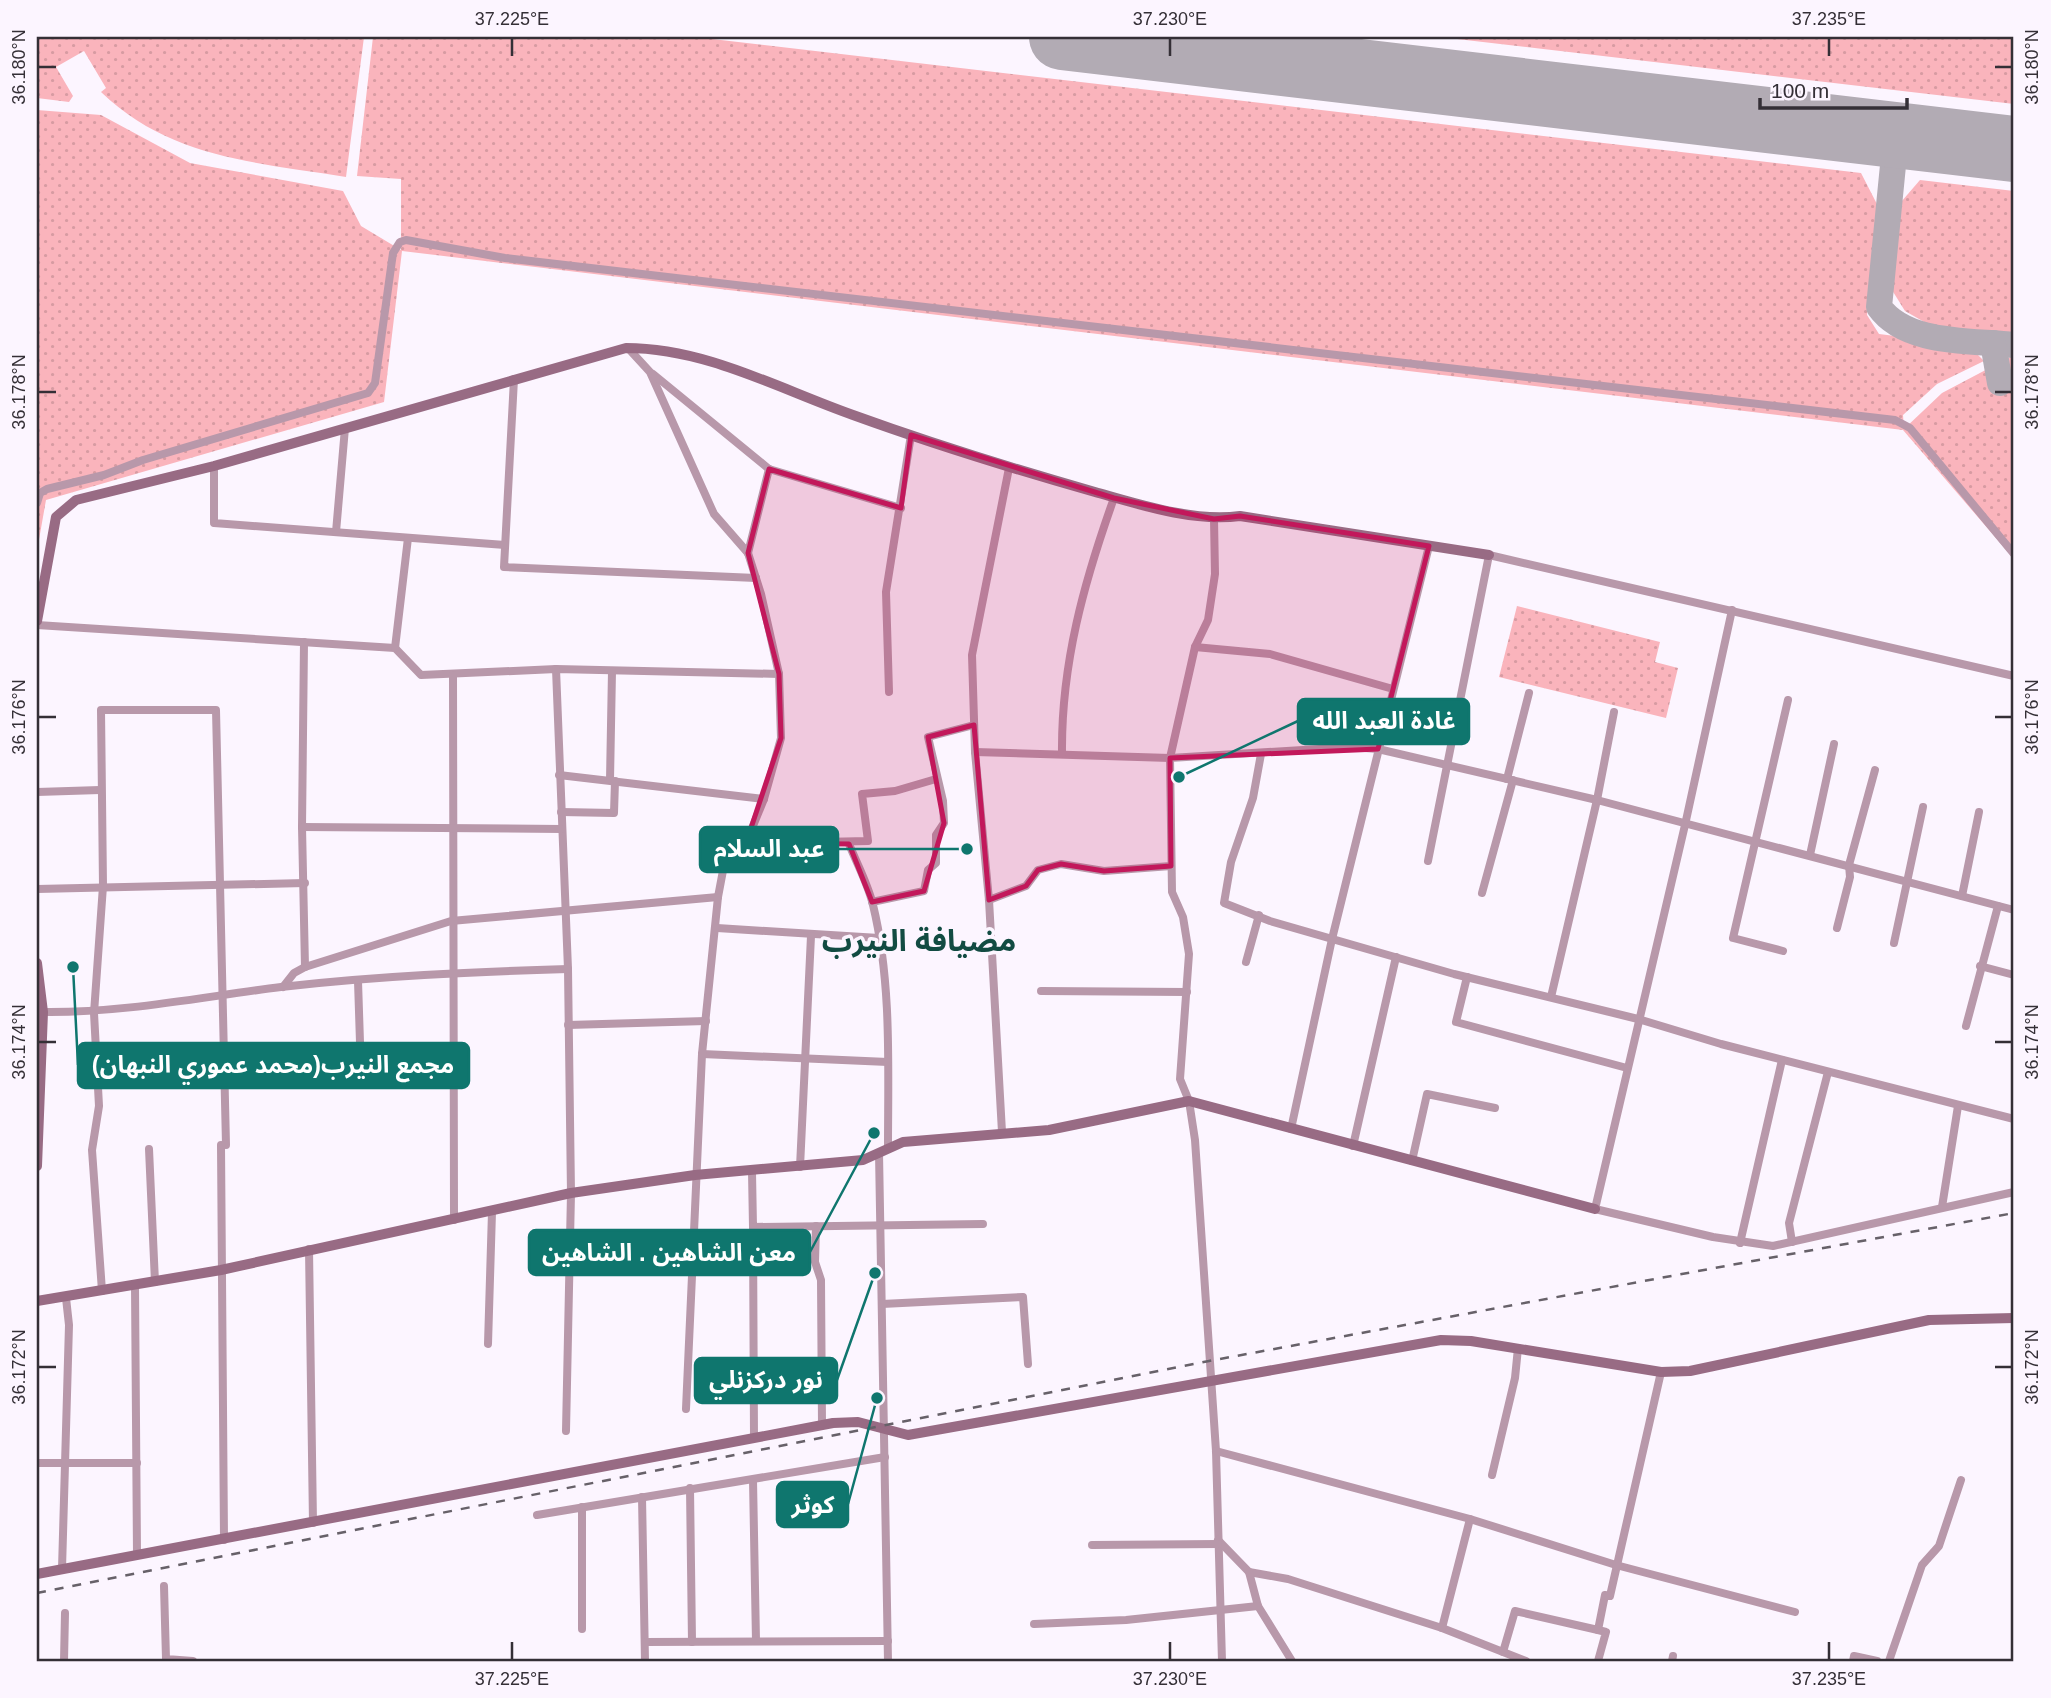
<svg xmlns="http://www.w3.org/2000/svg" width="2051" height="1698" font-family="Helvetica,'Noto Sans Arabic',sans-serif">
  <defs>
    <pattern id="grass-dots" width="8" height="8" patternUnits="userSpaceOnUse" patternTransform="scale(1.75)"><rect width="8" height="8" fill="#fab4bc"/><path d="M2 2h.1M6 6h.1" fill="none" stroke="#d79ba2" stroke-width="1.8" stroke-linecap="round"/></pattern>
  </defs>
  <rect width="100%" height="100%" fill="#fcf5ff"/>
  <!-- grass -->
  <g fill="url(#grass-dots)">
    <path d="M37 37H364L346 177C256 162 171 159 101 92L106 88 84 51 56 67 73 96 69 102 37 98Z"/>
    <path d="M373 37H695L1861 173 1880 210 1867 315 1879 334 1968 345 1984 361 1937 384 1903 415 1904 429 1942 393 2014 355V559L1903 430 402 251 384 402 46 500 37 551V110L101 115 190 163 343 191 361 226 401 250V179L357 176Z"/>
    <path d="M1456 37H2014V104L1457 39Z"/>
    <path d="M1920 180 2014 191V336L1933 327 1905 311 1887 282 1895 209Z"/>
    <path d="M1517 606 1660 642 1655 662 1678 668 1666 718 1499 677Z"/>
  </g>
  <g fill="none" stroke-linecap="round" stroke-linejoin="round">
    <!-- taxiway -->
    <g stroke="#b2abb4" stroke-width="26">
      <path d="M1192 52 1288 37"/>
      <path d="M1896 135 1879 307C1906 345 1971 340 2014 345"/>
      <path d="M1993 343 2000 383"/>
    </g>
    <!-- runway -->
    <path stroke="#b2abb4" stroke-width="66" d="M1062 37 2014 149"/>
    <!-- street -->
    <g stroke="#b898aa" stroke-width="8">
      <path d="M628 348 650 372 714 514 748 553 761 594 779 674 781 738 764 799 746 843"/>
      <path d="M653 374 769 469 901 508"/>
      <path d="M514 379 504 567 756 578"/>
      <path d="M214 466V523L505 545"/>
      <path d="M37 503 40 493 47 489 104 475 143 460 368 393 375 383 393 253 400 242 406 240 505 258 1895 420 1910 428 2014 554"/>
      <path d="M1214 519 1215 574 1208 620 1195 647 1170 758 1172 892 1183 917 1189 954 1180 1079 1189 1101 1195 1140 1216 1451 1222 1661"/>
      <path d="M336 532 345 428"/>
      <path d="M748 553 769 469"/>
      <path d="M1732 610 1685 825 1595 1209 1713 1237 1773 1246 2014 1192"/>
      <path d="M37 625 395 648 421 675 556 669 779 674"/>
      <path d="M304 642 302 827 305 967"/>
      <path d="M1195 647 1270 654 1393 689"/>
      <path d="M395 648 408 538"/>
      <path d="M556 669 568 969 571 1193 566 1431"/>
      <path d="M453 675 454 1220"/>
      <path d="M889 692 886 592 911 435"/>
      <path d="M975 752 1170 758 1352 747 1378 749 1597 800 2014 910"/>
      <path d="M1062 754C1061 664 1084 582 1114 498"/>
      <path d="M1261 754 1253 798 1231 862 1224 903 1270 921 1454 974 1638 1019 1721 1044 2014 1119"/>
      <path d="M559 775 764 799"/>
      <path d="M1507 779 1529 693"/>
      <path d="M610 780 612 671"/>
      <path d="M37 792 100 790"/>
      <path d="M561 812 614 813 615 781"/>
      <path d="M302 827 562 829"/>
      <path d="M849 844C857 864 868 884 873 905 892 983 888 1068 888 1148"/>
      <path d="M1810 855 1834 744"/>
      <path d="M1428 861 1489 555 2014 676"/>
      <path d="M37 889 305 883"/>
      <path d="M1482 893 1513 780"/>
      <path d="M1962 896 1979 812"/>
      <path d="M989 900 1026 886 1038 870 1061 864 1104 871 1171 866"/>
      <path d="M872 902 924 891 928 870 936 863V835L944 823 943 801 928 737 974 725"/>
      <path d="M717 928 879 938"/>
      <path d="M1837 928 1850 877 1849 865 1875 770"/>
      <path d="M1894 943 1923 807"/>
      <path d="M1783 951 1733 938 1788 700"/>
      <path d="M1246 962 1259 915"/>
      <path d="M1980 966 2014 975"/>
      <path d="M1467 977 1456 1022 1627 1068"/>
      <path d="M358 981 361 1073"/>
      <path d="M283 987 294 973 305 967 451 921 718 897"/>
      <path d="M1041 991 1187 992"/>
      <path d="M1551 997 1597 800 1614 712"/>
      <path d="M43 1012C123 1013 201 997 281 987 376 976 472 972 568 969"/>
      <path d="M568 1025 706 1021"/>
      <path d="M1966 1026 1998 906"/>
      <path d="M702 1054 888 1062"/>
      <path d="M1291 1129 1332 939 1429 546"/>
      <path d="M1002 1132 989 900 975 752 972 655 1009 468"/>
      <path d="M221 1145 224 1540"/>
      <path d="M1353 1146 1396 957"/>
      <path d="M149 1149 155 1282"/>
      <path d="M879 1153 888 1661"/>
      <path d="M1412 1161 1427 1094 1495 1108"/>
      <path d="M800 1167 811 936"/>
      <path d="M752 1172 753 1227 983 1224"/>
      <path d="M1942 1207 1958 1106"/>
      <path d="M816 1226 815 1262 821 1280 822 1425"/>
      <path d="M753 1227 754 1438"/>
      <path d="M1792 1242 1789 1223 1828 1072"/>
      <path d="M1740 1243 1782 1060"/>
      <path d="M309 1249 313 1523"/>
      <path d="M135 1286 137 1555"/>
      <path d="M102 1291 92 1150 99 1106 94 1013 103 886 101 710H216L226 1145"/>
      <path d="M882 1304 1023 1297 1028 1364"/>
      <path d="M488 1344 492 1212"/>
      <path d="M686 1409 702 1054 718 897 728 844 868 841 862 794 895 791 936 779"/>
      <path d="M1216 1451 1470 1519 1616 1565 1795 1612"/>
      <path d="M37 1463H137"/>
      <path d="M1492 1475 1515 1378 1518 1348"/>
      <path d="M753 1480 756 1641"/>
      <path d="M690 1488 692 1642"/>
      <path d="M642 1497 645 1661"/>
      <path d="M582 1507V1629"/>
      <path d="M537 1515 885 1457"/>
      <path d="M1218 1540 1249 1572 1288 1579 1442 1628 1526 1661"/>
      <path d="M1092 1545 1218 1544"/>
      <path d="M62 1569 69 1325 66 1298"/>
      <path d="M1249 1572 1258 1606 1292 1661"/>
      <path d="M164 1586 166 1659 193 1661"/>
      <path d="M1034 1624 1126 1620 1258 1606"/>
      <path d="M1442 1628 1470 1519"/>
      <path d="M645 1642 888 1641"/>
      <path d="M1503 1652 1515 1611 1598 1630"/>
      <path d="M64 1661 65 1613"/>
      <path d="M1598 1661 1606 1632 1598 1630 1605 1595 1610 1596 1661 1372"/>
      <path d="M1672 1661 1673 1656"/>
      <path d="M1853 1661 1854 1656 1877 1661"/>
      <path d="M1889 1661 1922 1565 1939 1546 1961 1480"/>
    </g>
    <!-- secondary -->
    <g stroke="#986b84" stroke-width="10">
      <path d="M37 621 56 517 76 500 214 466 626 348C706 348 779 389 853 415 933 444 1014 469 1095 492 1141 505 1193 522 1240 516L1489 555"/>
      <path d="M37 963 43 1012 37 1166"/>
      <path d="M37 1301 221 1270 571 1193 695 1175 863 1160 903 1142 1049 1130 1189 1101 1595 1209"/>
      <path d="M37 1574 833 1423 858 1422 908 1435 1441 1340 1471 1341 1661 1372 1690 1371 1929 1320 2014 1318"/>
    </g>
    <!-- rail -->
    <path stroke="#676169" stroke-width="2.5" stroke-dasharray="9 9" stroke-linecap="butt" d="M37 1593 1209 1361 2014 1213"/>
  </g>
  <!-- marked area -->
  <path fill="#c2185b" fill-opacity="0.2" stroke="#c2185b" stroke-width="5" stroke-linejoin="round" d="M911 435 1114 498 1214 519 1240 516 1429 546 1378 749 1170 758 1171 866 1104 871 1061 864 1038 870 1026 886 989 900 974 725 928 737 944 823 924 891 872 902 849 844 746 843 781 738 779 674 748 553 769 469 901 508Z"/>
  <!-- ticks -->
  <path fill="none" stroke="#342f36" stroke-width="2.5" d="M512 38V56M1170 38V56M1829 38V56M38 67H56M1995 67H2012M38 392H56M1995 392H2012M38 717H56M1995 717H2012M38 1042H56M1995 1042H2012M38 1367H56M1995 1367H2012M512 1642V1660M1170 1642V1660M1829 1642V1660"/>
  <g text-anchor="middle" stroke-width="7" stroke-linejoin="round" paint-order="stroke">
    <!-- district labels -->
    <g font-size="30" font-weight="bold" fill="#124b42" stroke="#fcf5ff">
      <text x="919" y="951">مضيافة النيرب</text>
    </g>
  </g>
  <!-- callouts -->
  <path fill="none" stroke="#0f766e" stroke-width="2.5" d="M1179 777L1298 721M967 849L838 849M73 967L78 1065M874 1133L810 1252M875 1273L837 1380M877 1398L848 1504"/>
  <g fill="#0f766e" stroke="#fcf5ff" stroke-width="2.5">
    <circle cx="1179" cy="777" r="7"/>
    <circle cx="967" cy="849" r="7"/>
    <circle cx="73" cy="967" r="7"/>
    <circle cx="874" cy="1133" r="7"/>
    <circle cx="875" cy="1273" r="7"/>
    <circle cx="877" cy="1398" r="7"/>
  </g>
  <g fill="#0f766e" stroke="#0f766e" stroke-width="2.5">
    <rect x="1298" y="699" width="171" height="45" rx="7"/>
    <rect x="700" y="827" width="138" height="45" rx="7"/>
    <rect x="78" y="1043" width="391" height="45" rx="7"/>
    <rect x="529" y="1230" width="281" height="45" rx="7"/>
    <rect x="695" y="1358" width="142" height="45" rx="7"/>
    <rect x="777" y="1482" width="71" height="45" rx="7"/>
  </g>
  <g font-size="24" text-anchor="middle" font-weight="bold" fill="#fff">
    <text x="1384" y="729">غادة العبد الله</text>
    <text x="769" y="857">عبد السلام</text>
    <text x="273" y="1073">مجمع النيرب(محمد عموري النبهان)</text>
    <text x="669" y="1261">معن الشاهين . الشاهين</text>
    <text x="766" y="1388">نور دركزنلي</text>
    <text x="813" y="1513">كوثر</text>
  </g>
  <!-- border -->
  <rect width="2051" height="1698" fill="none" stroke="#fcf5ff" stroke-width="77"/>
  <!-- scale -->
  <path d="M1760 98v10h147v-10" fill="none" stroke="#342f36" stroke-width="3.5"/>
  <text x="1771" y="98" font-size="21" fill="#342f36" stroke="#fcf5ff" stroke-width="5" paint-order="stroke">100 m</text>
  <rect x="38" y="38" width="1974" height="1622" fill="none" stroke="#342f36" stroke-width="2.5"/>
  <g font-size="18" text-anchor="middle" fill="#342f36">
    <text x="512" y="25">37.225°E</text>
    <text x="1170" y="25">37.230°E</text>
    <text x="1829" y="25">37.235°E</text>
    <text transform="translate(19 67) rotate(-90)" y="6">36.180°N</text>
    <text transform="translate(2032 67) rotate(-90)" y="6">36.180°N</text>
    <text transform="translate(19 392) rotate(-90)" y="6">36.178°N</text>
    <text transform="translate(2032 392) rotate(-90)" y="6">36.178°N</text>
    <text transform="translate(19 717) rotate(-90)" y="6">36.176°N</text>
    <text transform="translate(2032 717) rotate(-90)" y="6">36.176°N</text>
    <text transform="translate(19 1042) rotate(-90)" y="6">36.174°N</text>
    <text transform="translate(2032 1042) rotate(-90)" y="6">36.174°N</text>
    <text transform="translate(19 1367) rotate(-90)" y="6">36.172°N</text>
    <text transform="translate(2032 1367) rotate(-90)" y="6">36.172°N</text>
    <text x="512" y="1685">37.225°E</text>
    <text x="1170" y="1685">37.230°E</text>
    <text x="1829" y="1685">37.235°E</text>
  </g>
</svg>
